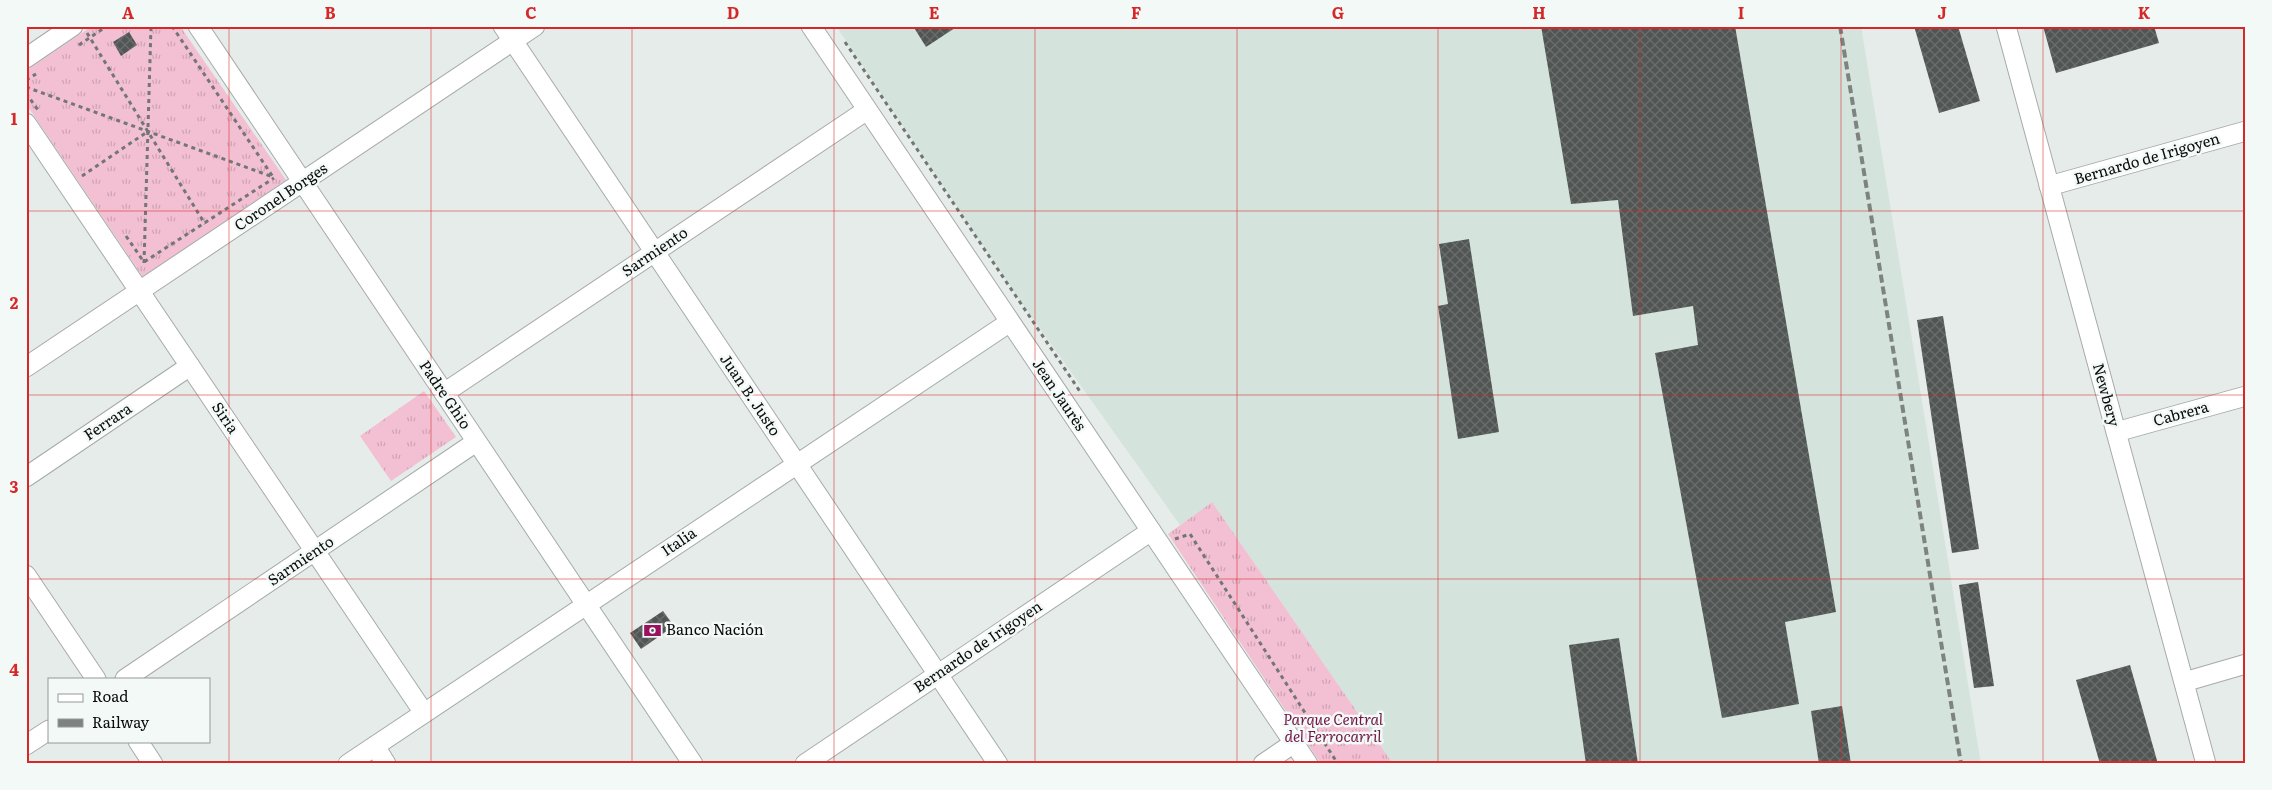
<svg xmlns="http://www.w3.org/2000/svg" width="2272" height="790" font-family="Literata,serif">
  <defs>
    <pattern id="grass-tufts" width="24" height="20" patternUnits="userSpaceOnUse" patternTransform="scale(1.25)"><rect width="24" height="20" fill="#f3bfd3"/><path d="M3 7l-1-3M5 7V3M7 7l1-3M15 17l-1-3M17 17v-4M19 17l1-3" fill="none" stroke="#cfa3b4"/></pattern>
    <pattern id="building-cross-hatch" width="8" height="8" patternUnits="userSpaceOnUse" patternTransform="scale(1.25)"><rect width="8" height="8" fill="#515654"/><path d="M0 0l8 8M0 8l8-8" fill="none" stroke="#6a6e6c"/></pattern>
  </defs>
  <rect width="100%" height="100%" fill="#e6ece9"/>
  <!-- built -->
  <path fill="#d5e3dd" d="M836 26H1861L1981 764H1393L1212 502 1180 525 1019 299Z"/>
  <!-- grass -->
  <g fill="url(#grass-tufts)">
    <path d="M92 26H180L286 180 143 277 26 104V71Z"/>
    <path d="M424 391 456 437 391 481 360 436Z"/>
    <path d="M1212 502 1393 764H1321L1168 534Z"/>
  </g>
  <!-- building -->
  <g fill="url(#building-cross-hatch)">
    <path d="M913 26H958L926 47Z"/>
    <path d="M1541 26H1735L1836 612 1785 622 1799 704 1722 718 1655 353 1698 345 1693 306 1633 316 1618 200 1571 204Z"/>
    <path d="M1914 26H1958L1980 101 1939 113Z"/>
    <path d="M2043 26H2154L2159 43 2056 73Z"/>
    <path d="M129 32 137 45 121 56 113 42Z"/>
    <path d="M1469 239 1499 432 1458 439 1438 306 1448 304 1439 244Z"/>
    <path d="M1943 316 1979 549 1952 553 1917 320Z"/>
    <path d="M1978 582 1994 686 1974 688 1959 585Z"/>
    <path d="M663 611 674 626 641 649 630 633Z"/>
    <path d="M1619 638 1638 764H1586L1569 645Z"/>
    <path d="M2130 665 2158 764H2100L2076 680Z"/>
    <path d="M1842 706 1851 764H1819L1811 711Z"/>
  </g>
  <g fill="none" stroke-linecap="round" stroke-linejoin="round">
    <defs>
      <g id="minor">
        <path d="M198 26 693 764"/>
        <path d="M503 26 998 764"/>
        <path d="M811 26 1308 764"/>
        <path d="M2006 26 2206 764"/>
        <path d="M26 58 73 26"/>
        <path d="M26 123 424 713"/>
        <path d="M2049 186 2246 131"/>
        <path d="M26 367 535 26"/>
        <path d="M444 393 867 110"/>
        <path d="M2116 432 2246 396"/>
        <path d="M26 477 190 366"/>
        <path d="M26 575 96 679"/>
        <path d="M125 679 476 442"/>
        <path d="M2184 682 2246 664"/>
        <path d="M138 741 153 764"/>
        <path d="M26 745 49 730"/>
        <path d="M375 746 386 764"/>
        <path d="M348 764 1010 322"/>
        <path d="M805 764 1151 531"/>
        <path d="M1263 764 1294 743"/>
      </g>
    </defs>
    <!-- minor casing -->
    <use href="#minor" stroke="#a6aba9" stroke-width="21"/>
    <!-- path -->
    <g stroke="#727675" stroke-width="3" stroke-dasharray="4 4" stroke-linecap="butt">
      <path d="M172 26 273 177"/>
      <path d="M87 33 205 224"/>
      <path d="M845 42 1081 393"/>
      <path d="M79 45 107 26"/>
      <path d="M26 80 36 74"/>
      <path d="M26 87 273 177"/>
      <path d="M26 93 38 110"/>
      <path d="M82 176 147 132"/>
      <path d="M126 236 144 262 274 178"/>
      <path d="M144 263 151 26"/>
      <path d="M1175 539 1190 534 1338 764"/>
    </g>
    <!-- minor -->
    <use href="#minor" stroke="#fff" stroke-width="19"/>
    <!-- rail -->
    <path stroke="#7e8280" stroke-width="4" stroke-dasharray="8 4" stroke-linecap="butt" d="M1840 26 1961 764"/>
  </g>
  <!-- grid -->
  <path fill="none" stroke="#d62828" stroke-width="1" stroke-opacity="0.55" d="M229 26V764M431 26V764M632 26V764M834 26V764M1035 26V764M1237 26V764M1438 26V764M1640 26V764M1841 26V764M2043 26V764M26 211H2246M26 395H2246M26 579H2246"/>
  <!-- icons -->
  <defs>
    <symbol id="bank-bare" viewBox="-9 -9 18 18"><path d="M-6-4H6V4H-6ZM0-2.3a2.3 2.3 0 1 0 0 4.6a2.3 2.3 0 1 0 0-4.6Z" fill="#9c115f" stroke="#f3f9f7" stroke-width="2.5" paint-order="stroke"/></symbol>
  </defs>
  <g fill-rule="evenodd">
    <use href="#bank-bare" x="640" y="618" width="25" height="25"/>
  </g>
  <g text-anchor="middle" stroke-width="5" stroke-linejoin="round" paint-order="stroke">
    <!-- street labels -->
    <g font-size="15" fill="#0a0c0c" stroke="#f3f9f7">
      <text transform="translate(2147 159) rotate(-16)" y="5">Bernardo de Irigoyen</text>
      <text transform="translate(281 197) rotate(-34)" y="5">Coronel Borges</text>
      <text transform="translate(655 252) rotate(-34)" y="5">Sarmiento</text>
      <text transform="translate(445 395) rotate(56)" y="5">Padre Ghio</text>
      <text transform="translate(750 395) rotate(56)" y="5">Juan B. Justo</text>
      <text transform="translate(1059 395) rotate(56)" y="5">Jean Jaurès</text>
      <text transform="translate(2106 395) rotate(75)" y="5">Newbery</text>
      <text transform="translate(2181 414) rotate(-15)" y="5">Cabrera</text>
      <text transform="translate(225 418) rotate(56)" y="5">Siria</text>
      <text transform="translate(108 422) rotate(-34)" y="5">Ferrara</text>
      <text transform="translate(679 542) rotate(-34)" y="5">Italia</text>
      <text transform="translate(301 561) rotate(-34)" y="5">Sarmiento</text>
      <text transform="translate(978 647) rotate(-34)" y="5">Bernardo de Irigoyen</text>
    </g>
    <!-- poi labels -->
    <g font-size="15" fill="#0a0c0c" stroke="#f3f9f7" text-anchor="start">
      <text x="666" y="635">Banco Nación</text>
    </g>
    <!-- park labels -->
    <g font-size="15" font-style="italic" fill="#731647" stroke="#f3f9f7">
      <text x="1333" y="725">Parque Central<tspan x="1333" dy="17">del Ferrocarril</tspan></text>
    </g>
  </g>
  <!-- border -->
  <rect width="2272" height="790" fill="none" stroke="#f3f9f7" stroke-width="55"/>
  <!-- legend -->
  <rect x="48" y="678" width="162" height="65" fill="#f3f9f7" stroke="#969a99"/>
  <rect x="58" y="694" width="25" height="8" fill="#ffffff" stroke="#969a99"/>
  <text x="92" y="702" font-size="15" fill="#0a0c0c">Road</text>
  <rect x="58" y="719" width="25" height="8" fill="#7e8280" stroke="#969a99"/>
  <text x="92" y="728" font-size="15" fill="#0a0c0c">Railway</text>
  <rect x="28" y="28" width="2216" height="734" fill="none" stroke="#d62828" stroke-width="2"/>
  <g font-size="16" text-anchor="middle" font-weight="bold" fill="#d62828">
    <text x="128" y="19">A</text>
    <text x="330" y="19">B</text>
    <text x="531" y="19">C</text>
    <text x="733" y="19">D</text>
    <text x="934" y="19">E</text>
    <text x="1136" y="19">F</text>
    <text x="1338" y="19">G</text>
    <text x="1539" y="19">H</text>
    <text x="1741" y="19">I</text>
    <text x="1942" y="19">J</text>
    <text x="2144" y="19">K</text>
    <text x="14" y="125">1</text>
    <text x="14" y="309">2</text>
    <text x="14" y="493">3</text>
    <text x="14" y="676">4</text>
  </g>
</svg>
